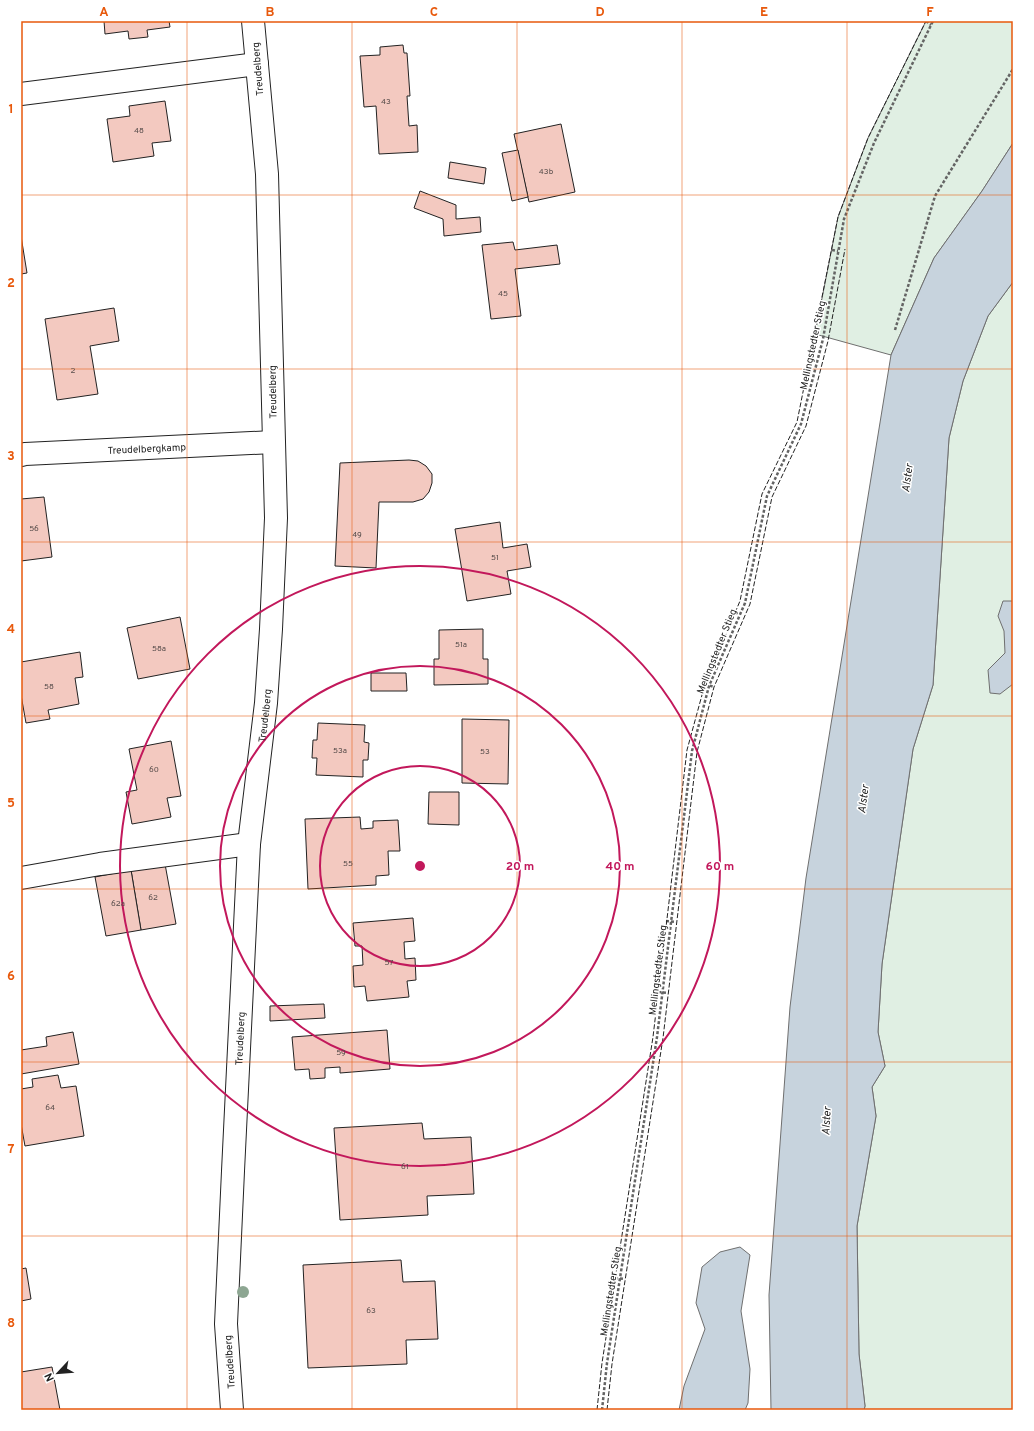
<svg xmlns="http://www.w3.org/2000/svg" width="1034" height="1431" font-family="Overpass,sans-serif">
  <rect width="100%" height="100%" fill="#fff"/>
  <!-- green -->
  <g fill="#e0efe3" stroke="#6f6f6f">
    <path d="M926 21H1013V143L982 191 934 258 891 355 815 334 838 217 868 138Z"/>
    <path d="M1013 282V1410H864L865 1406 859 1354 857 1226 876 1116 872 1087 885 1066 878 1032 882 964 913 749 933 685 949 438 963 381 988 316Z"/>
  </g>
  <!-- water -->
  <g fill="#c7d3dd" stroke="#6f6f6f">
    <path d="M1013 143V282L988 316 963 381 949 438 933 685 913 749 882 964 878 1032 885 1066 872 1087 876 1116 857 1226 859 1354 865 1406 864 1410H771L769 1295 790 1007 806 878 891 355 934 258 982 191Z"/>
    <path d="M1003 601H1013V684L1000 694 990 693 988 670 1005 653 1004 631 998 616Z"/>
    <path d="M740 1247 750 1255 741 1311 750 1369 748 1403 745 1410H679L684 1386 705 1329 696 1303 702 1267 720 1252Z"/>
  </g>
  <!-- building -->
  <g fill="#f3c9c0" stroke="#222">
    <path d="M104 21H169L170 27 147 30 148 37 129 39 128 31 105 34Z"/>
    <path d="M403 45 404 53H407L410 96H407L409 126 417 125 418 152 379 154 376 106 364 107 360 56 380 55V47Z"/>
    <path d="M165 101 171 141 152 143 154 156 113 162 107 119 130 116 129 106Z"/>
    <path d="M561 124 575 192 529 202 514 134Z"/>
    <path d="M518 150 528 197 512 201 502 153Z"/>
    <path d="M450 162 486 168 484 184 448 178Z"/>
    <path d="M420 191 456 205V219L480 217 481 232 444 236 443 219 414 208Z"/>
    <path d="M21 236 27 273 21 274Z"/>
    <path d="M513 242 515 250 557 245 560 264 515 269 521 316 491 319 482 245Z"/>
    <path d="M114 308 119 341 90 346 98 394 57 400 45 319Z"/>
    <path d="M409 460 418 461 426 466 432 474V483L429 492 423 499 413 502H379L376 568 335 566 340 463Z"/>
    <path d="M44 497 52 557 21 561V499Z"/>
    <path d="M500 522 503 548 527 544 531 567 507 571 511 594 467 601 455 529Z"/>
    <path d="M180 617 190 669 138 679 127 628Z"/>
    <path d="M483 629V659H488V684L434 685V659H439V630Z"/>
    <path d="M80 652 83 677 75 678 79 704 48 710 50 719 26 723 21 695V662Z"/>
    <path d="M371 673H406L407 691H371Z"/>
    <path d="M462 719 509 720 508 784 462 783Z"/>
    <path d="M318 723 365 725 364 742 369 743 368 760H363V777L316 775 317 758H312L313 740H317Z"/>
    <path d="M171 741 181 796 167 798 171 817 132 824 126 792 137 790 129 749Z"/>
    <path d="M429 792H459V825L428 824Z"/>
    <path d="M360 817 361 829 373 828V821L398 820 400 851H388L389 875 376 876V885L308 889 305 819Z"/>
    <path d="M165 864 176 924 141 930 131 870Z"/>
    <path d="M131 870 141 930 106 936 95 877Z"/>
    <path d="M413 918 415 941 404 942 405 959 415 958 416 980 407 981 409 997 367 1001 365 986 354 987 353 966 363 965 362 946H355L353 923Z"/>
    <path d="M324 1004 325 1018 270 1021V1006Z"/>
    <path d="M387 1030 390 1069 340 1073V1067L325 1068V1078L310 1079 309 1069 295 1070 292 1037Z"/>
    <path d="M73 1032 79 1064 21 1074V1050L47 1046 46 1037Z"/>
    <path d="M58 1075 61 1088 76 1086 84 1136 25 1146 21 1124V1089L33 1087 32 1079Z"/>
    <path d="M422 1123 424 1139 471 1137 474 1194 427 1196 428 1215 340 1220 334 1128Z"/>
    <path d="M401 1260 403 1282 435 1281 438 1339 406 1340 407 1364 308 1368 303 1265Z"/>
    <path d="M26 1268 31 1299 21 1301V1269Z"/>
    <path d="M52 1367 60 1410H21V1372Z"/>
  </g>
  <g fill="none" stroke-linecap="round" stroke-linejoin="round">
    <defs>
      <g id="minor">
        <path d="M21 94 257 64"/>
        <path id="s1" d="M21 455 25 454 273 442"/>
        <path d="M21 878 100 864 249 844"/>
        <path id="s2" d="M232 1410 226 1324 233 1171 249 844 266 703 271 629 276 518 267 174 253 21"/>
      </g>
    </defs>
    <!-- minor casing -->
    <use href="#minor" stroke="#222" stroke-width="24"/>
    <!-- path -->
    <g stroke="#646464" stroke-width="2.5" stroke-dasharray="3 2" stroke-linecap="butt">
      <path d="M926 21 931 25"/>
      <path d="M832 250 838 251"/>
      <path d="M895 330 935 196 1013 69"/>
      <path d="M705 684 714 687"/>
      <path d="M666 921 676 922"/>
      <path d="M658 992 668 993"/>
      <path d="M615 1278 625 1279"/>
      <path d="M602 1410 607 1363 657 1037 692 751 709 686 745 603 767 496 801 424 823 339 844 219 874 143 933 21"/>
    </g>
    <!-- minor -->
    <use href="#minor" stroke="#fff" stroke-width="22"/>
    <!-- fence -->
    <g stroke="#222" stroke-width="1" stroke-dasharray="5 2" stroke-linecap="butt">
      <path d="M597 1410 602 1363 653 1037 687 750 705 684 740 601 762 494 797 422 838 217 868 138 926 21"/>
      <path d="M607 1410 612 1364 663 1038 697 752 714 687 750 604 772 497 806 426 828 341 845 249"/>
    </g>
  </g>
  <!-- trees -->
  <circle fill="#8da692" cx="243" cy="1292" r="6"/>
  <!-- grid -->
  <path fill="none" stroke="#e8590c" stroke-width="1" stroke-opacity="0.55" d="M187 21V1410M352 21V1410M517 21V1410M682 21V1410M847 21V1410M21 195H1013M21 369H1013M21 542H1013M21 716H1013M21 889H1013M21 1062H1013M21 1236H1013"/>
  <!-- distance rings -->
  <g fill="none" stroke="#c2185b" stroke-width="2">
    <circle cx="420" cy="866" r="100"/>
    <circle cx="420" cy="866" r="200"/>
    <circle cx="420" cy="866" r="300"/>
  </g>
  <g text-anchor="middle" stroke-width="3" stroke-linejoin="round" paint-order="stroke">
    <!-- number labels -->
    <g font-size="8" fill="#564c4a">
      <text x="386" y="104">43</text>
      <text x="139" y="133">48</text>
      <text x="546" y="174">43b</text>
      <text x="503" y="296">45</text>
      <text x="73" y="373">2</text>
      <text x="34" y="531">56</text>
      <text x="357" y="537">49</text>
      <text x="495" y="560">51</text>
      <text x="461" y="647">51a</text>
      <text x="159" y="651">58a</text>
      <text x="49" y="689">58</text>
      <text x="340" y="753">53a</text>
      <text x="485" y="754">53</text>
      <text x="154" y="772">60</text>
      <text x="348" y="866">55</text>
      <text x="153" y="900">62</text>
      <text x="118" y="906">62a</text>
      <text x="389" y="965">57</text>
      <text x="341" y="1055">59</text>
      <text x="50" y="1110">64</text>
      <text x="405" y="1169">61</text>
      <text x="371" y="1313">63</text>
    </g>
    <!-- street labels -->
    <g font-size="10" fill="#222" stroke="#fff">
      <text transform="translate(257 69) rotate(-95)" y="4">Treudelberg</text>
      <text transform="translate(812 345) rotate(-78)" y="4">Mellingstedter Stieg</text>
      <text transform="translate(272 392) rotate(-91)" y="4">Treudelberg</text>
      <text dy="4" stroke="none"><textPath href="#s1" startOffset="126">Treudelbergkamp</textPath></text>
      <text transform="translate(716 651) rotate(-68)" y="4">Mellingstedter Stieg</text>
      <text dy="4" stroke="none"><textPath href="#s2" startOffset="696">Treudelberg</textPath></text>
      <text transform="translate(657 970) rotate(-83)" y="4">Mellingstedter Stieg</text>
      <text dy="4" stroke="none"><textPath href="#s2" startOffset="372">Treudelberg</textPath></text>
      <text transform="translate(610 1291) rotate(-81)" y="4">Mellingstedter Stieg</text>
      <text transform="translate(229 1362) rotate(-94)" y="4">Treudelberg</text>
    </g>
    <!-- water labels -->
    <g font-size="11" font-style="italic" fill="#222" stroke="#fff">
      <text transform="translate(907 478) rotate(-82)" y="4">Alster</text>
      <text transform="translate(863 799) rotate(-82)" y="4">Alster</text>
      <text transform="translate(826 1121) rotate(-87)" y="4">Alster</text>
    </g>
  </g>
  <circle cx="420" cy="866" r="6" fill="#c2185b" stroke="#fff" stroke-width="2"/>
  <g font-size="12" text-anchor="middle" font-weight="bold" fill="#c2185b" stroke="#fff" stroke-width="3" stroke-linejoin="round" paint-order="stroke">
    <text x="520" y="870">20 m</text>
    <text x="620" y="870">40 m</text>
    <text x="720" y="870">60 m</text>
  </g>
  <!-- border -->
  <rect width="1034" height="1431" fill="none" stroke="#ffffff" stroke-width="44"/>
  <!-- north arrow -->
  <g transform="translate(58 1373) rotate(244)" stroke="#ffffff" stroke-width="3" paint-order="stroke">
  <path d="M0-3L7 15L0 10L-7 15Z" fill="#222222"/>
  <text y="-6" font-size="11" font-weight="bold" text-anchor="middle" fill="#222222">N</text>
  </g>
  <rect x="22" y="22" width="990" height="1387" fill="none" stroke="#e8590c" stroke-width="1.5"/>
  <g font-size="13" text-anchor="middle" font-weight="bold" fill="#e8590c">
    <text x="104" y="16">A</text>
    <text x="270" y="16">B</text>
    <text x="434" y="16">C</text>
    <text x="600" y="16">D</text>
    <text x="764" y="16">E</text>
    <text x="930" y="16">F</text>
    <text x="11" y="113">1</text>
    <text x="11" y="287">2</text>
    <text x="11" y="460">3</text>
    <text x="11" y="633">4</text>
    <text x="11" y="807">5</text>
    <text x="11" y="980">6</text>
    <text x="11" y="1153">7</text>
    <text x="11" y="1327">8</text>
  </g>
</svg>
